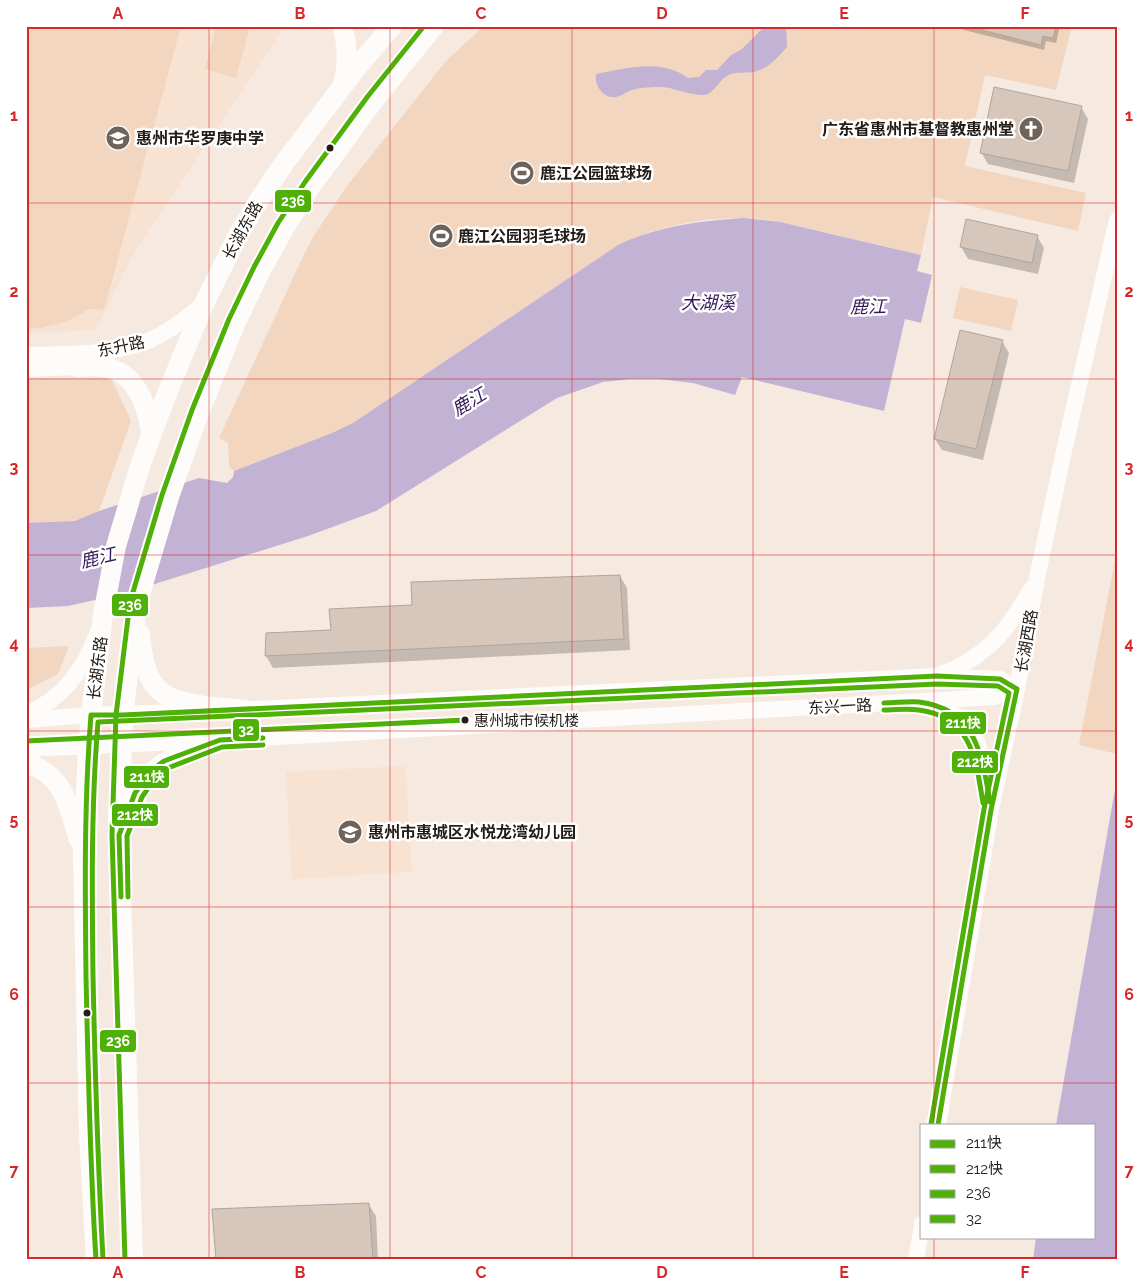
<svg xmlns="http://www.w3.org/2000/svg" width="1143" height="1286" font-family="Raleway,'Noto Sans SC',sans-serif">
  <rect width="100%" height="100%" fill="#f6e9df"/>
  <!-- built -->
  <g fill="#f8e2d1">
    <path d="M26 26H285L135 251 96 330 26 333Z"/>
    <path d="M405 766 412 872 292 879 286 772Z"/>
  </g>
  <!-- green -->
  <g fill="#f2d6c0">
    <path d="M26 26H181L104 310 89 309 72 319 58 324 41 328 26 329Z"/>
    <path d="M216 26H250L236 78 205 69Z"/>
    <path d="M484 26H1072L1056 90 985 75 965 166 1086 193 1078 231 933 197 921 255C888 247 856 239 824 232 797 226 771 219 744 218 702 217 656 227 618 245L353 423 332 433 234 471 229 467 228 443 219 438 300 263 313 237 347 186 446 61Z"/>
    <path d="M960 287 1018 300 1011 331 953 318Z"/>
    <path d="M26 378H111L131 421 99 511 75 521 26 523Z"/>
    <path d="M1117 550V754L1079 745Z"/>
    <path d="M69 646 58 674 26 690V648Z"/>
  </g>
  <!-- water -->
  <g fill="#c2b2d4">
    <path d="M765 26H786L787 47C778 57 768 69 754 72 747 73 738 72 731 74 720 78 717 89 708 94 699 98 674 88 663 87 654 87 641 87 632 90 627 91 621 97 615 97 603 98 594 85 596 74 626 68 662 58 688 78L699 77 706 70H717L731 55 742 49Z"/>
    <path d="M744 218 780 222 921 255 917 271 932 275 921 323 905 319 884 411 742 377 735 395 693 383 659 379H631L603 382 557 398 376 511 308 536 126 593 68 606 26 608V523L75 521 99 511 199 478 227 483 233 477 234 471 332 433 353 423 618 245C658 226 700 221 744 218Z"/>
    <path d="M1117 778V1260H1033L1036 1237H1094V1125H1056Z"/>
  </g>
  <!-- shadow -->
  <g fill="#0003">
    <path d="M961 26H1060L1056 43 1046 41 1044 50 964 30Z"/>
    <path d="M1081 107 1088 119 1074 183 988 164 981 152Z"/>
    <path d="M1037 236 1044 248 1038 274 968 259 961 247Z"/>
    <path d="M1002 341 1009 353 983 460 942 450 935 439Z"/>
    <path d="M620 576 627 588 630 650 273 668 266 656 413 606Z"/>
    <path d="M369 1205 376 1216 378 1260H218Z"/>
  </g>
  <!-- building -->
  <g fill="#d7c7bb" stroke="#aea59e">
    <path d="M982 26H1056L1053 38 1043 36 1041 45 982 30Z"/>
    <path d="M994 87 1082 106 1068 171 980 153Z"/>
    <path d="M966 219 1038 235 1032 263 960 247Z"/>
    <path d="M960 330 1003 340 976 449 934 439Z"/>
    <path d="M620 575 624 639 265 656 266 633 331 630 329 609 412 605 411 582Z"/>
    <path d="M369 1203 373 1260H216L212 1209Z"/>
  </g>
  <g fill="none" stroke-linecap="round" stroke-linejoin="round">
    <!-- minor -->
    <g stroke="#fefcfa" stroke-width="16">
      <path d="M26 355C61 354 109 355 142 343 165 335 185 319 204 304"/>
      <path d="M26 369 77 367"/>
      <path d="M941 674C986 658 1008 630 1031 589"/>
      <path d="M929 704C982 717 982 756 990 802"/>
      <path d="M235 710 937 676 1000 679 1017 689"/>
      <path d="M26 714C64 698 82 672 97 634"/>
      <path d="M26 720 91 715 206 711"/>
      <path d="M26 749 220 740 995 697 1017 689"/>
      <path d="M123 826C131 803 140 773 164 761 177 754 192 751 205 746"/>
      <path d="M938 1125 991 810 1017 689 1037 578 1063 455 1117 220"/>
      <path d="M916 1260 922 1224"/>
    </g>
    <!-- major -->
    <g stroke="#fefcfa" stroke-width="20">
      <path d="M342 26C348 44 348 66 343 84"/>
      <path d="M77 367C90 366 106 365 119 372 140 383 149 413 151 435"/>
      <path d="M140 634C142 652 144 674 157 688 173 707 222 707 246 710"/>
      <path d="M26 763C65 775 68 805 79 840"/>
      <path d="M96 1260 89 1134 83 856 88 747 91 715 103 615 116 546 141 463 166 396 204 304 238 235 261 197 285 162 358 66 392 26"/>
      <path d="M133 1260 119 835 123 715 137 604 169 497 199 413 236 322 261 270 285 227 311 186 374 100 434 26"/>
    </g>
    <defs>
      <g id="bus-1">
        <path d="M884 703C896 703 907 701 919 702 976 709 982 755 990 802"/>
        <path d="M121 897 119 835 135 793 152 770 164 761 220 740 263 738"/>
        <path d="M96 1260C90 1165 88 1071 86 976 85 889 84 802 91 715H123L937 676 1000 679 1017 689 991 810 938 1125"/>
      </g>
      <g id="bus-2">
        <path d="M884 710C896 710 907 708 919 710 972 717 976 760 983 803"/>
        <path d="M128 897 127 836 142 797 157 775 168 768 222 747 263 745"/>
        <path d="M103 1260C98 1165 95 1071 93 976 92 891 91 807 98 722L937 684 998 686 1009 693 984 809 931 1124"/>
      </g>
      <path id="bus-3" d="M125 1260 112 835 116 715 130 602 162 495 192 410 229 319 254 267 278 223 305 182 368 96 424 26"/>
      <path id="bus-4" d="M26 741 466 720"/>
    </defs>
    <!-- bus-1 casing -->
    <use href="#bus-1" stroke="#fff" stroke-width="9"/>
    <!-- bus-2 casing -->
    <use href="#bus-2" stroke="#fff" stroke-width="9"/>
    <!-- bus-3 casing -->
    <use href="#bus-3" stroke="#fff" stroke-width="9"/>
    <!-- bus-4 casing -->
    <use href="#bus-4" stroke="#fff" stroke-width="9"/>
    <!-- bus-1 -->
    <use href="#bus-1" stroke="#4fb008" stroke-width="5"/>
    <!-- bus-2 -->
    <use href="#bus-2" stroke="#4fb008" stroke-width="5"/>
    <!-- bus-3 -->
    <use href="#bus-3" stroke="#4fb008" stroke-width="5"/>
    <!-- bus-4 -->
    <use href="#bus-4" stroke="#4fb008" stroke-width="5"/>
  </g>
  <!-- grid -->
  <path fill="none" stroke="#d62828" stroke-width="1" stroke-opacity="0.55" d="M209 26V1260M390 26V1260M572 26V1260M753 26V1260M934 26V1125M26 203H1117M26 379H1117M26 555H1117M26 731H1117M26 907H1117M26 1083H1117M934 1237V1260"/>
  <!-- icons -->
  <defs>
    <symbol id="church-disc" viewBox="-11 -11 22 22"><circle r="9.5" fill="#6e645c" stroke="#fff"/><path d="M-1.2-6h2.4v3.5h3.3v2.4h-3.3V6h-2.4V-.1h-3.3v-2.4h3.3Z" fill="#fff"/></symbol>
    <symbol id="school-disc" viewBox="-11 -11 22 22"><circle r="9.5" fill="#6e645c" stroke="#fff"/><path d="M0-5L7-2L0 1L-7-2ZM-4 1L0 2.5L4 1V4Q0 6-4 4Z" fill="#fff"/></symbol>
    <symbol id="stadium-disc" viewBox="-11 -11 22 22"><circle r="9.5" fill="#6e645c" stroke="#fff"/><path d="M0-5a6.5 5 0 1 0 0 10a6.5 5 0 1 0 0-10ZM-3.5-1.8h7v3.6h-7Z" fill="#fff"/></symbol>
  </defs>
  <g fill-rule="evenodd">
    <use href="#church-disc" x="1017" y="115" width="28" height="28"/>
    <use href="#school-disc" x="104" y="124" width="28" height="28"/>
    <use href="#stadium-disc" x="508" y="159" width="28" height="28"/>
    <use href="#stadium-disc" x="427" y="222" width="28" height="28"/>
    <use href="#school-disc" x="336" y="818" width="28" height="28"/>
  </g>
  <!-- markers -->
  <g fill="#241c16" stroke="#fff" stroke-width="2">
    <circle cx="330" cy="148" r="4.5"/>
    <circle cx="465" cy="720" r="4.5"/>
    <circle cx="87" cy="1013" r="4.5"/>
  </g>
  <g text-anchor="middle" stroke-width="5" stroke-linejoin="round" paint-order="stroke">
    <!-- bus labels -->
    <g font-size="15" fill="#241c16" stroke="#fff" text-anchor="start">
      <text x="474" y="726">惠州城市候机楼</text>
    </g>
    <!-- poi labels -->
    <g font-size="16" font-weight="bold" fill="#241c16" stroke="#fff" text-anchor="start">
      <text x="1014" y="135" text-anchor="end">广东省惠州市基督教惠州堂</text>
      <text x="136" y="144">惠州市华罗庚中学</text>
      <text x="540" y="179">鹿江公园篮球场</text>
      <text x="458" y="242">鹿江公园羽毛球场</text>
      <text x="368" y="838">惠州市惠城区水悦龙湾幼儿园</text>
    </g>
    <!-- street labels -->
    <g font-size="16" fill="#241c16" stroke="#fff">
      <text transform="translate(242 230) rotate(-61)" y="6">长湖东路</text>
      <text transform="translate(121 346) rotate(-12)" y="6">东升路</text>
      <text transform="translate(1026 641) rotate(-80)" y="6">长湖西路</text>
      <text transform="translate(97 668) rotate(-83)" y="6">长湖东路</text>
      <text transform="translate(840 706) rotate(-3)" y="6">东兴一路</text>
    </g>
    <!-- water labels -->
    <g font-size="18" font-style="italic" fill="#34195a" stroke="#fff">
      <text x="708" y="309">大湖溪</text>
      <text transform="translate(868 307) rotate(-1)" y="6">鹿江</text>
      <text transform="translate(469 402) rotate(-31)" y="6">鹿江</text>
      <text transform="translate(98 558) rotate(-13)" y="6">鹿江</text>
    </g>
  </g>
  <g stroke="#fff" stroke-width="2">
    <rect x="274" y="189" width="38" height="24" rx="5" fill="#4fb008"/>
    <rect x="111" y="593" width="38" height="24" rx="5" fill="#4fb008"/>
    <rect x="939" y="711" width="48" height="24" rx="5" fill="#4fb008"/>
    <rect x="232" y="718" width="28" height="24" rx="5" fill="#4fb008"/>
    <rect x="951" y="750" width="48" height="24" rx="5" fill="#4fb008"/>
    <rect x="123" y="765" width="47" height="24" rx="5" fill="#4fb008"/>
    <rect x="111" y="803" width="48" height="24" rx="5" fill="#4fb008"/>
    <rect x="99" y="1029" width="38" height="24" rx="5" fill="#4fb008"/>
  </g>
  <g font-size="14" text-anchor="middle" font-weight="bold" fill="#fff">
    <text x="293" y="206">236</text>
    <text x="130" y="610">236</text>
    <text x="963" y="728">211快</text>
    <text x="246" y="735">32</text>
    <text x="975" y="767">212快</text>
    <text x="147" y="782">211快</text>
    <text x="135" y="820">212快</text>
    <text x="118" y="1046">236</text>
  </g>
  <!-- border -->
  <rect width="1143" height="1286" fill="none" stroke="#ffffff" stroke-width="55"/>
  <!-- legend -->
  <rect x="920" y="1124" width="175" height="115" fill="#ffffff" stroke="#a7a4a2"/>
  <rect x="930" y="1140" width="25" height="8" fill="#4fb008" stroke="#a7a4a2"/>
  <text x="966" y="1148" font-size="15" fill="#241c16">211快</text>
  <rect x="930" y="1165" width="25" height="8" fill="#4fb008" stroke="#a7a4a2"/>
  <text x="966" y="1174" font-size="15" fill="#241c16">212快</text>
  <rect x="930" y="1190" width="25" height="8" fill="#4fb008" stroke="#a7a4a2"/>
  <text x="966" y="1198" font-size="15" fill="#241c16">236</text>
  <rect x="930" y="1215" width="25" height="8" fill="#4fb008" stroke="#a7a4a2"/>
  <text x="966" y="1224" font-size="15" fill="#241c16">32</text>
  <rect x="28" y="28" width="1088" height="1230" fill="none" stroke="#d62828" stroke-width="2"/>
  <g font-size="16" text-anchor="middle" font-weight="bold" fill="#d62828">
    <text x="118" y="19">A</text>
    <text x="300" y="19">B</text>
    <text x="481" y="19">C</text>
    <text x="662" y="19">D</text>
    <text x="844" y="19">E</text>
    <text x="1025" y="19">F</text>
    <text x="14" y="121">1</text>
    <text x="1129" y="121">1</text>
    <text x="14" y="297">2</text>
    <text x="1129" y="297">2</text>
    <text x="14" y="473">3</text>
    <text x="1129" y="473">3</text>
    <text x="14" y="649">4</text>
    <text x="1129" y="649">4</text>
    <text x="14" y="825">5</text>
    <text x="1129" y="825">5</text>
    <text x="14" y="1000">6</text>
    <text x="1129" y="1000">6</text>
    <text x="14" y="1176">7</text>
    <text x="1129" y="1176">7</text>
    <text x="118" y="1278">A</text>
    <text x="300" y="1278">B</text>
    <text x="481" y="1278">C</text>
    <text x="662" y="1278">D</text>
    <text x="844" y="1278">E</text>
    <text x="1025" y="1278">F</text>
  </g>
</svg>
